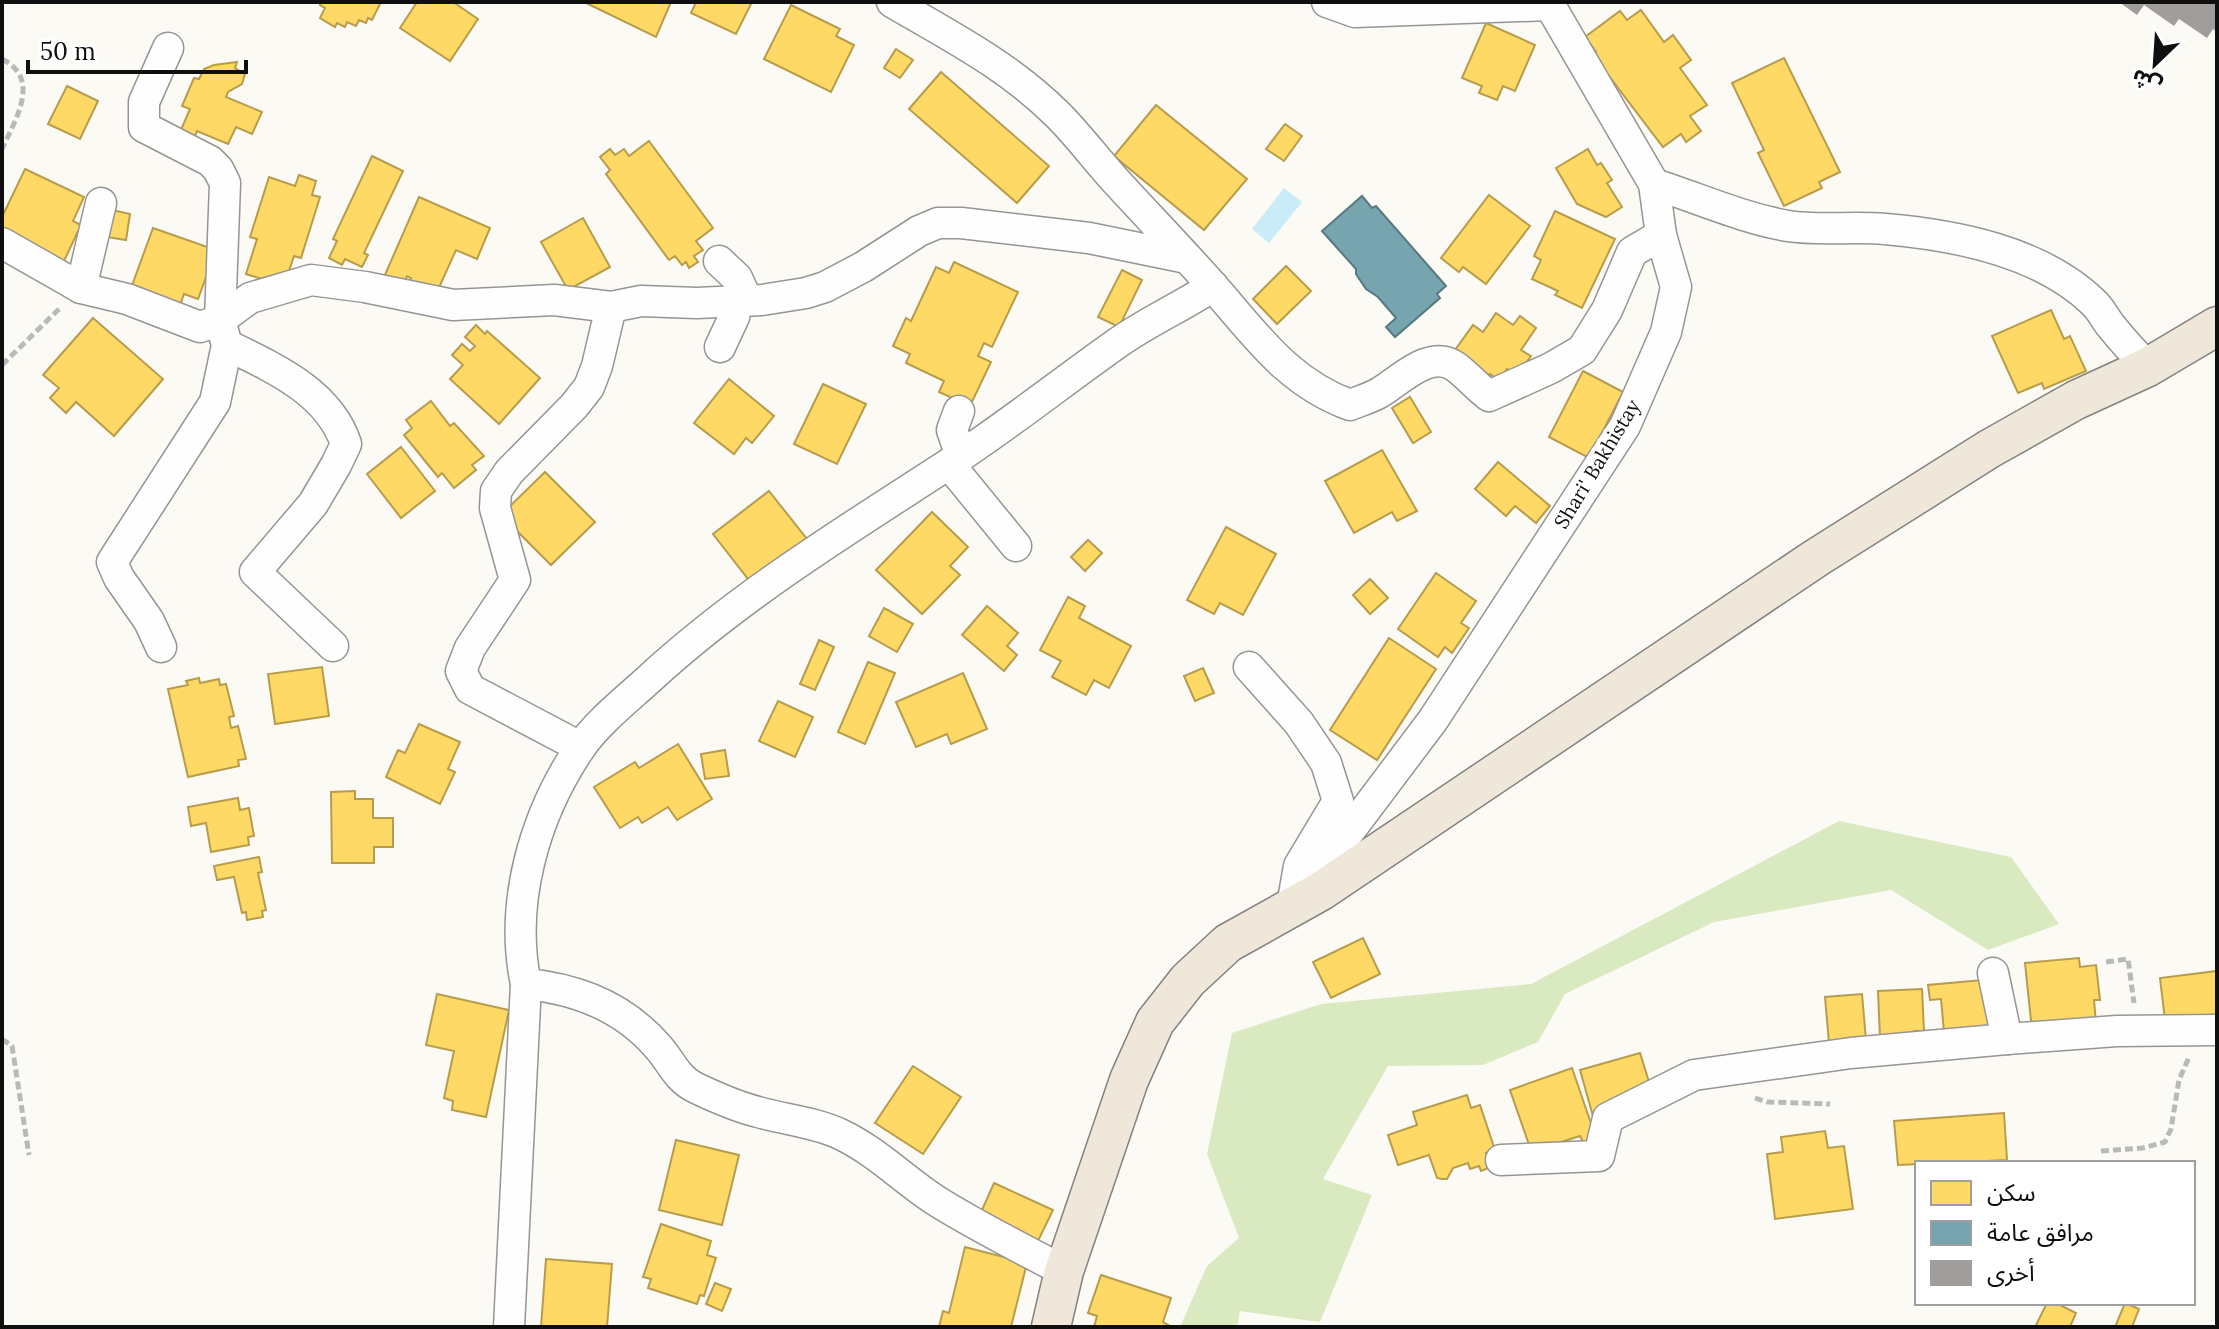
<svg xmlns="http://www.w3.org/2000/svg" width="2219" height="1329" font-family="Lora,'Noto Sans Arabic',serif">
  <rect width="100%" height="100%" fill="#fcfaf5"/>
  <!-- forest -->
  <path fill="#d9eac1" d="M1839 821 2011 857 2059 924 1988 950 1891 890 1714 922 1565 994 1538 1042 1483 1065 1388 1066 1323 1179 1372 1195 1320 1322 1240 1311 1237 1327H1180L1207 1266 1239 1238 1207 1154 1232 1033 1321 1004 1531 984Z"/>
  <!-- water -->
  <path fill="#caebf8" d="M1284 188 1302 202 1269 243 1252 229Z"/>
  <!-- homes -->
  <g fill="#ffd966" stroke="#b79c4c" stroke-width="2">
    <path d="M321 2H381L372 20 368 18 366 23 359 20 356 26 347 22 345 27 337 23 335 27 320 18 325 8 320 5Z"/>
    <path d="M417 2H453L478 19 450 61 400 28Z"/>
    <path d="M584 2H671L656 37Z"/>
    <path d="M696 2H752L736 34 691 13Z"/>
    <path d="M791 5 840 29 836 36 854 45 831 92 764 59Z"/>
    <path d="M1641 10 1664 42 1673 35 1691 60 1680 68 1707 105 1690 116 1701 131 1686 142 1681 134 1663 147 1593 55 1596 52 1585 37 1620 11 1627 20Z"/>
    <path d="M1486 23 1535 45 1515 91 1503 86 1497 100 1479 93 1482 86 1462 78Z"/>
    <path d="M896 49 913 60 900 78 884 68Z"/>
    <path d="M1784 58 1840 172 1819 182 1822 188 1784 206 1758 153 1764 150 1732 83Z"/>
    <path d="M237 62 235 68 245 74 242 84 228 92 226 97 262 112 252 134 236 127 228 144 197 131 194 139 180 132 190 109 182 106 194 78 199 79 204 69 214 65Z"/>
    <path d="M941 72 1049 166 1017 203 909 109Z"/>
    <path d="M67 86 98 101 80 139 48 124Z"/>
    <path d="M1156 105 1247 179 1204 230 1114 156Z"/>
    <path d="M1285 124 1302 136 1284 161 1266 149Z"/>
    <path d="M649 141 713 228 696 241 703 250 694 256 698 262 689 268 686 262 682 265 675 256 669 260 606 174 610 170 600 157 610 149 615 155 624 149 629 156Z"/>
    <path d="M1588 149 1597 165 1601 163 1612 180 1607 183 1622 207 1606 217 1577 204 1556 168Z"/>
    <path d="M372 156 403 171 364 253 368 255 362 267 345 259 342 265 329 258 337 241 333 239Z"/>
    <path d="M25 169 84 197 73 221 81 225 63 263 2 234V217Z"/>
    <path d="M299 175 316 181 312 195 320 197 301 258 294 256 284 286 246 274 257 239 250 237 269 177 295 186Z"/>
    <path d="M1489 195 1530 226 1486 284 1463 267 1459 272 1441 258Z"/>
    <path d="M419 197 490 228 477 259 456 250 437 292 407 289 411 278 407 276 400 292 381 284Z"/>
    <path d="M112 210 130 214 126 240 107 237Z"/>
    <path d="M1555 211 1615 239 1582 308 1555 295 1558 291 1532 279 1541 260 1534 256Z"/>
    <path d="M583 218 610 267 568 290 541 242Z"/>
    <path d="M153 228 216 250 198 299 184 294 180 305 130 291Z"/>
    <path d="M954 262 1018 292 992 347 984 343 978 356 991 362 970 406 939 392 944 381 906 363 910 354 893 346 906 318 911 321 936 267 949 273Z"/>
    <path d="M1286 266 1311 291 1277 324 1253 299Z"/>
    <path d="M1122 270 1142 280 1119 327 1098 317Z"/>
    <path d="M2051 310 2064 339 2070 336 2086 371 2044 389 2042 383 2018 393 1992 336Z"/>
    <path d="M1496 313 1513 325 1520 316 1536 328 1521 350 1531 356 1517 376 1507 369 1499 381 1490 374 1484 382 1450 357 1473 325 1483 332Z"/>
    <path d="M93 318 163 379 114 436 76 402 66 413 50 398 59 388 43 375Z"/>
    <path d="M476 325 485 334 487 331 540 378 499 424 450 379 463 365 452 355 462 344 470 351 475 346 465 337Z"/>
    <path d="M1583 371 1623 392 1589 458 1549 437Z"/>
    <path d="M729 379 774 416 752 443 746 438 734 454 694 423Z"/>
    <path d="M823 384 866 404 837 464 794 444Z"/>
    <path d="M1410 397 1431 432 1413 443 1392 408Z"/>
    <path d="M431 401 450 426 454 423 484 456 472 465 476 470 454 488 442 473 438 477 404 435 412 428 406 420Z"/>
    <path d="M401 447 435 491 401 518 367 474Z"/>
    <path d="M1382 450 1417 511 1397 521 1392 512 1354 533 1325 481Z"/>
    <path d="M1498 462 1550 506 1536 523 1515 506 1506 516 1475 489Z"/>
    <path d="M545 472 595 522 551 565 501 515Z"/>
    <path d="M769 491 811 544 755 588 713 534Z"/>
    <path d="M932 512 968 547 950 566 960 575 922 614 876 570Z"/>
    <path d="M1226 527 1276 554 1243 615 1220 603 1214 614 1187 600Z"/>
    <path d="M1088 540 1102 553 1085 571 1071 557Z"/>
    <path d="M1436 573 1476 601 1461 623 1469 628 1452 653 1445 647 1438 657 1398 629Z"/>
    <path d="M1370 579 1388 598 1370 614 1353 595Z"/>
    <path d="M1068 597 1085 606 1079 618 1131 646 1109 688 1094 680 1086 695 1052 677 1061 661 1040 650Z"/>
    <path d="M987 606 1018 633 1007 646 1017 655 1004 671 962 635Z"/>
    <path d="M884 608 913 624 897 652 869 636Z"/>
    <path d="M1389 638 1436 669 1377 760 1330 730Z"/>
    <path d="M819 640 834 647 815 690 800 684Z"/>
    <path d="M868 662 895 673 865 744 838 732Z"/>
    <path d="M322 667 329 716 275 724 268 674Z"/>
    <path d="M1203 668 1214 693 1195 701 1184 676Z"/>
    <path d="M963 673 987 729 951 744 947 734 916 747 896 702Z"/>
    <path d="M199 678 200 683 219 679 220 685 226 684 234 716 229 717 231 728 238 726 246 759 238 760 239 766 188 777 168 689 188 685 186 681Z"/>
    <path d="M778 701 813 717 795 757 759 741Z"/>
    <path d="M419 724 460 742 448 769 455 772 440 804 386 777 398 750 405 753Z"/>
    <path d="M678 744 712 799 677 820 668 807 642 823 638 817 620 828 594 787 635 762 639 768Z"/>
    <path d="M725 750 729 776 705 779 701 754Z"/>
    <path d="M355 791V799H373V818H393V847H374V863H332L331 792Z"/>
    <path d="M238 798 240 810 249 808 254 836 248 837 249 845 211 852 206 823 191 826 188 807Z"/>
    <path d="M259 857 262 872 258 873 266 910 262 911 263 917 247 920 246 912 242 913 234 877 217 880 214 866Z"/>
    <path d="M1363 938 1380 974 1331 998 1313 962Z"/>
    <path d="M2079 958 2080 967 2096 965 2100 1000H2094L2096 1023 2032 1030 2025 963Z"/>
    <path d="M2217 971V1022L2166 1028 2160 978Z"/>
    <path d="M1982 980 1990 1032H1944L1941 999 1930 1000 1928 985Z"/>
    <path d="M1922 989 1924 1031H1914V1037L1880 1038 1878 991Z"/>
    <path d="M437 994 509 1010 486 1117 452 1110 453 1101 444 1098 454 1051 426 1045Z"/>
    <path d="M1862 994 1866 1040 1829 1043 1825 997Z"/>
    <path d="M1640 1053 1650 1085 1605 1112 1593 1116 1580 1070Z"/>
    <path d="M913 1066 961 1097 923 1154 875 1123Z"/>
    <path d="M1572 1068 1596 1138 1583 1142 1580 1136 1558 1143 1534 1159 1510 1090Z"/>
    <path d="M1467 1095 1471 1108 1480 1105 1495 1150 1486 1153 1491 1167 1481 1171 1479 1166 1470 1169 1468 1163 1453 1168 1447 1179H1442L1437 1178 1429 1155 1398 1165 1388 1135 1417 1125 1413 1112Z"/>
    <path d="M2004 1113 2007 1160 1898 1165 1894 1121Z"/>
    <path d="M1825 1131 1828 1148 1844 1146 1853 1209 1775 1219 1767 1154 1783 1152 1781 1137Z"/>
    <path d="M676 1140 739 1155 722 1225 659 1210Z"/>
    <path d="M994 1183 1053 1210 1036 1245 978 1219Z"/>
    <path d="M661 1224 711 1241 707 1255 716 1258 704 1296 700 1295 697 1304 648 1288 651 1279 643 1277Z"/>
    <path d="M965 1247 1027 1263 1011 1327H939L943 1311 949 1313Z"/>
    <path d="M546 1259 612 1264 607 1327H541Z"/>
    <path d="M1101 1275 1171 1298 1163 1322 1172 1327H1094L1097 1316 1088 1313Z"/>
    <path d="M715 1283 731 1289 722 1311 706 1304Z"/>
    <path d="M2047 1303H2056L2076 1313 2070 1327H2035Z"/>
    <path d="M2125 1303 2139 1309 2132 1327H2115Z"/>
  </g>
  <!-- public -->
  <path fill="#76a5af" stroke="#57787f" stroke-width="2" d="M1362 196 1372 208 1376 206 1446 286 1437 294 1440 298 1395 337 1386 327 1396 318 1378 297 1366 289 1356 274V269L1322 231Z"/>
  <!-- building -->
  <path fill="#a09d9a" d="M2119 2H2217V32L2213 29 2207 38 2179 19 2174 26 2144 5 2137 15Z"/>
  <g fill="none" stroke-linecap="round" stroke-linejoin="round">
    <defs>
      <g id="minor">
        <path d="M892 2C950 36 1009 66 1058 115 1078 135 1095 158 1114 179 1146 214 1179 248 1210 283 1254 332 1285 381 1350 405 1360 401 1370 398 1379 393 1400 381 1430 348 1456 367 1468 376 1477 387 1489 396L1551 368 1582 350 1607 310 1632 252 1661 235 1676 287 1666 332 1625 426 1433 720 1336 849 1321 891"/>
        <path d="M1327 2 1355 12 1550 5"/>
        <path d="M1548 2 1654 184 1661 235"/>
        <path d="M1654 184C1698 198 1742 218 1788 226 1819 231 1853 226 1885 229 1955 235 2040 251 2093 302 2101 309 2105 319 2111 326 2123 341 2135 354 2148 367"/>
        <path d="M2 243 81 288 127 299 200 327 220 320 250 298 311 280 365 287 453 305 554 300 611 307 641 301 697 303 762 300 806 293 825 287 863 267 919 231 938 223H961L1089 238 1187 258"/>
        <path d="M719 261 737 278 747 300"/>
        <path d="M81 288 101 203"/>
        <path d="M227 345C274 368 329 392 346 444L336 465 313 504 255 572 333 646"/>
        <path d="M720 347 734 317 737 301"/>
        <path d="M959 411 952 430 961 456"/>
        <path d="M949 464 1016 546"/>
        <path d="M161 647 149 621 119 578 112 562 215 402 227 345 220 320 225 183 218 169 210 161 144 127V102L168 48"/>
        <path d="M1249 667 1299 723 1326 763 1338 801 1299 866 1292 906"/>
        <path d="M580 747 470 689 461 671 470 648 515 580 495 508 496 491 509 472 574 406 589 387 597 366 611 307"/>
        <path d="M1993 973 2007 1039"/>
        <path d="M526 984C579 989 625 1008 659 1048 672 1063 677 1079 696 1088 715 1097 738 1107 758 1112 786 1120 814 1122 840 1134 876 1151 903 1179 935 1200 976 1226 1021 1248 1064 1271"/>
        <path d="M1501 1160 1599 1156 1608 1118 1694 1075 1851 1053 2007 1039 2117 1031 2217 1030"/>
        <path d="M509 1327 526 984C509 904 534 816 580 748 597 723 625 701 648 680 739 596 844 532 947 465 1006 427 1062 382 1119 342 1149 321 1183 306 1213 286"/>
      </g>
      <path id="major" d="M1051 1327 1064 1271 1129 1080 1155 1022 1188 980 1228 943 1321 891 1816 558 1989 449 2076 400 2148 367 2217 326"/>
    </defs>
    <!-- minor casing -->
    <use href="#minor" stroke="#969593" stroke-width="33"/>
    <!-- major casing -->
    <use href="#major" stroke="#838280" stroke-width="41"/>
    <!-- path -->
    <g stroke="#b9b9b8" stroke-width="5" stroke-dasharray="8 4" stroke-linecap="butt">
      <path d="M2 59C42 79 15 120 2 149"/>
      <path d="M2 365 60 308"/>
      <path d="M2106 962 2128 959 2134 1003"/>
      <path d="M2 1039 12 1046 29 1155"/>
      <path d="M1755 1098 1767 1102 1830 1104"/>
      <path d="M2101 1151 2143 1148 2165 1142 2171 1129 2179 1080 2189 1057"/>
    </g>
    <!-- minor -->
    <use href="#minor" stroke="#fffefe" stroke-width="30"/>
    <!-- major -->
    <use href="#major" stroke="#eee7da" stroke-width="38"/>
  </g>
  <g text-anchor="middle" stroke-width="8" stroke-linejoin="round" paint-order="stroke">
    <!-- street labels -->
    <g font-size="20" fill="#0f0f0f" stroke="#fff">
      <text transform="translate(1597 464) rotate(-59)" y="7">Shari' Bakhistay</text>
    </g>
  </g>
  <!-- border -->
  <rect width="2219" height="1329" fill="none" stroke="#0f0f0f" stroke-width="8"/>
  <!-- legend -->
  <rect x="1915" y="1161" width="280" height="144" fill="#ffffff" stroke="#9f9f9f" stroke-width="2"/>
  <rect x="1931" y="1181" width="40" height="24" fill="#ffd966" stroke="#9f9f9f" stroke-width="2"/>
  <text x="1987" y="1201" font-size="24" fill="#0f0f0f">سكن</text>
  <rect x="1931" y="1221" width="40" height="24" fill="#76a5af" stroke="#9f9f9f" stroke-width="2"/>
  <text x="1987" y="1241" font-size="24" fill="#0f0f0f">مرافق عامة</text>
  <rect x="1931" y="1261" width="40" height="24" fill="#a09d9a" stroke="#9f9f9f" stroke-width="2"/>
  <text x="1987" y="1281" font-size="24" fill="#0f0f0f">أخرى</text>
  <!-- north arrow -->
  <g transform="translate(2155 64) rotate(205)" stroke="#ffffff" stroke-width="6" paint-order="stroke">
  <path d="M0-6L14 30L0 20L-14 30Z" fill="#0f0f0f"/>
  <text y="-12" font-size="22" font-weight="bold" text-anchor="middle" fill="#0f0f0f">ش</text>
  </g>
  <!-- scale -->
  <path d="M28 60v12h218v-12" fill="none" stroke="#0f0f0f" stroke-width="4"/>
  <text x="40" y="60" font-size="24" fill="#0f0f0f" stroke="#ffffff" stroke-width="6" paint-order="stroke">50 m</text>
</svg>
